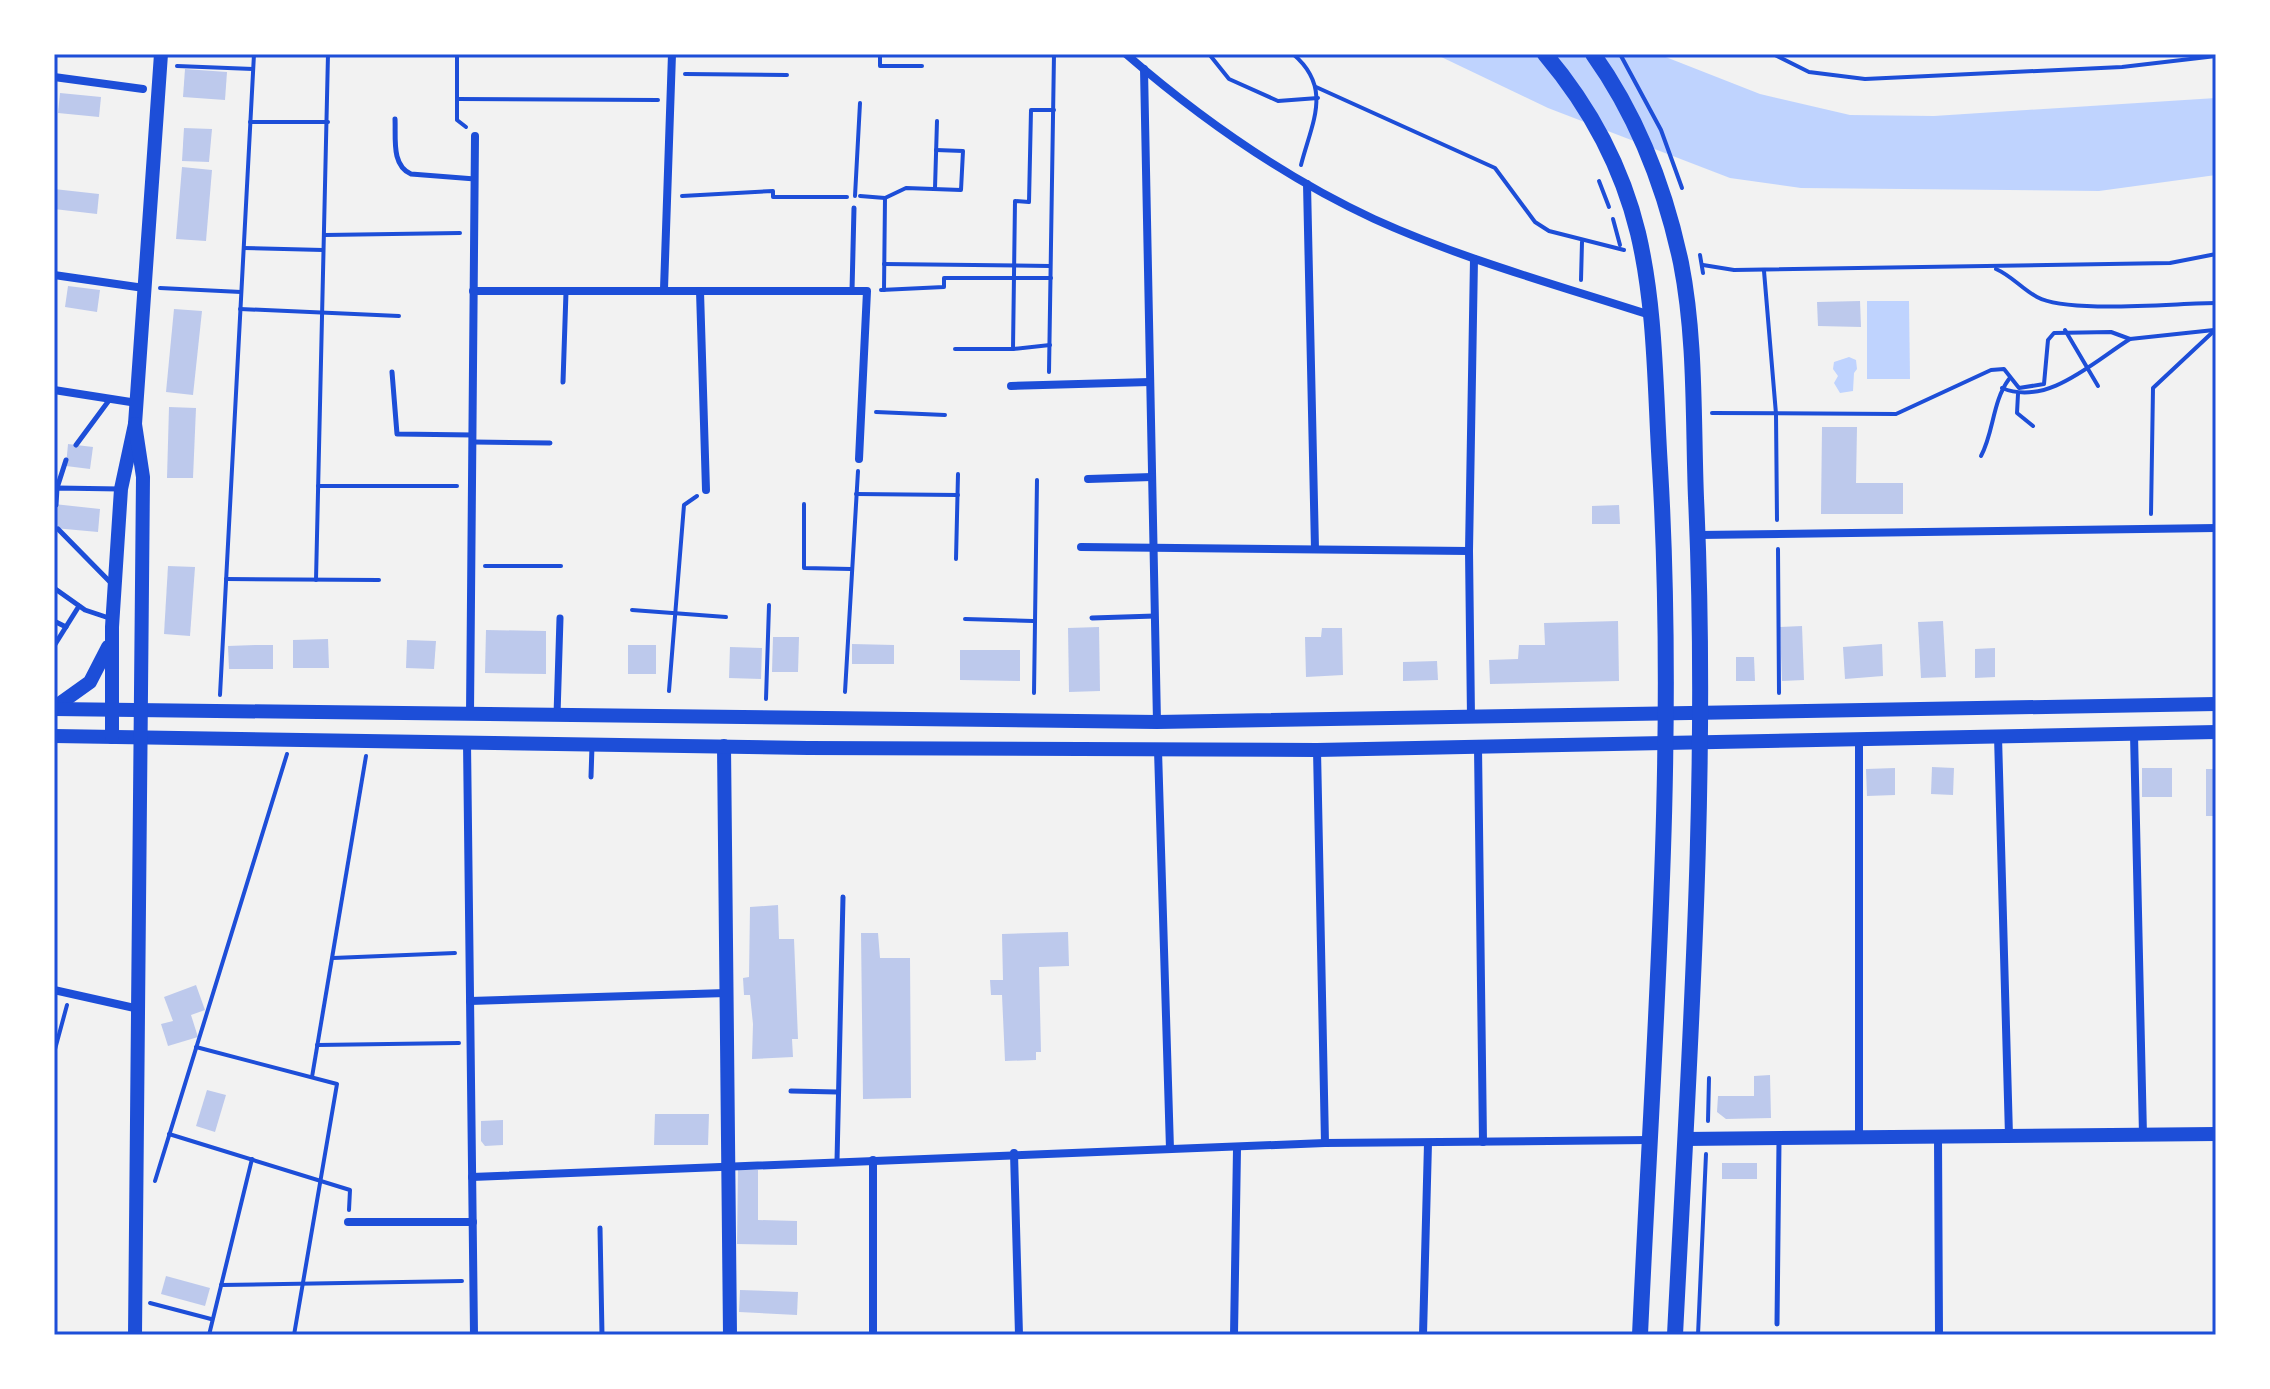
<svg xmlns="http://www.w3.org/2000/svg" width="2270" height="1389" font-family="Helvetica,sans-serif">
  <rect width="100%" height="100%" fill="#f2f2f2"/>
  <!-- water -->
  <g fill="#bfd3fe">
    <path d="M1435 54H1658L1760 94 1850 115 1934 116 2216 98V175L2099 191 1801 188 1730 178 1548 108Z"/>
    <path d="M1867 301H1909L1910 379H1867Z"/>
    <path d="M1849 357 1856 360 1857 369 1854 373 1853 391 1840 393 1834 383 1838 376 1833 369 1834 362Z"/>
  </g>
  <!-- building -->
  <g fill="#bdc9ec">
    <path d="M185 69 227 72 225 100 183 97Z"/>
    <path d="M60 93 101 97 99 117 58 113Z"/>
    <path d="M184 128 212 129 209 162 182 161Z"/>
    <path d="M182 167 212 170 206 241 176 239Z"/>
    <path d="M54 189 99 194 97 214 54 209Z"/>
    <path d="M68 286 100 290 97 312 65 307Z"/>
    <path d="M1860 301 1861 327 1818 326 1817 302Z"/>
    <path d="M174 309 202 311 193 395 166 392Z"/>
    <path d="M169 407 196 408 193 478H167Z"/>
    <path d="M1822 427H1857L1856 483H1903V514H1821Z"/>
    <path d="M68 444 93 447 90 469 66 466Z"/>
    <path d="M54 504 100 509 98 532 54 528Z"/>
    <path d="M1619 505 1620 524H1592V506Z"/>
    <path d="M168 566 195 567 190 636 164 634Z"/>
    <path d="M1618 621 1619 681 1490 684 1489 660 1518 659 1519 645H1545L1544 623Z"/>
    <path d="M1943 621 1946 677 1921 678 1918 622Z"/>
    <path d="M1802 626 1804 680 1782 681 1780 627Z"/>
    <path d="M1099 627 1100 691 1069 692 1068 628Z"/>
    <path d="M1322 628H1342L1343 675 1306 677 1305 637H1321Z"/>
    <path d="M486 630 546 631V674L485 673Z"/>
    <path d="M773 637H799L798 672H772Z"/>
    <path d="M328 639 329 668H293V640Z"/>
    <path d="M407 640 436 641 434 669 406 668Z"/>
    <path d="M852 644 894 645V664H852Z"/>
    <path d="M1882 644 1883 676 1845 679 1843 647Z"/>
    <path d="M255 645H273V669H229L228 646Z"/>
    <rect x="628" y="645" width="28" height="29"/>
    <path d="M730 647 762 648 761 679 729 678Z"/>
    <path d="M1995 648V677L1975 678V649Z"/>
    <path d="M960 650H1020V681L960 680Z"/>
    <path d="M1736 657H1754L1755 681H1736Z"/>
    <path d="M1437 661 1438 680 1403 681V662Z"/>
    <path d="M1932 767 1954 768 1953 795 1931 794Z"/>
    <path d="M1895 768V795L1867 796 1866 769Z"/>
    <rect x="2142" y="768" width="30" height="29"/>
    <rect x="2206" y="769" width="10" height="47"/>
    <path d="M778 905 779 939H794L798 1039H792L793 1057 752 1059 753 1024 750 995H744L743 978 749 977 750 907Z"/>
    <path d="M1068 932 1069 966 1039 967 1041 1052H1036V1060L1005 1061 1002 995H991L990 980H1003L1002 934Z"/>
    <path d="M861 933H878L880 958H910L911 1098 863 1099Z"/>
    <path d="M196 985 205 1010 191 1015 198 1037 168 1046 161 1024 173 1021 164 997Z"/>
    <path d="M1770 1075 1771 1118 1726 1119 1717 1112 1718 1096H1754V1076Z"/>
    <path d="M207 1090 226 1095 215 1132 196 1126Z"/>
    <path d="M655 1114H709L708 1145H654Z"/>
    <path d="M503 1120V1145L485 1146 481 1141V1121Z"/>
    <rect x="1722" y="1163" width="35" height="16"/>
    <path d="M738 1170H758V1220L797 1221V1245L737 1244Z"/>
    <path d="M166 1276 210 1288 205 1306 161 1294Z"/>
    <path d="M740 1290 798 1292 797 1315 739 1312Z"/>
  </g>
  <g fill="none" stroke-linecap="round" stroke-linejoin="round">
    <!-- path -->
    <g stroke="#1d4ed8" stroke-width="4">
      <path d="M457 54V120L466 127"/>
      <path d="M880 54V66H922"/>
      <path d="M1209 54 1229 79 1278 101 1318 98"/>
      <path d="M1293 54C1333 88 1312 122 1301 165"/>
      <path d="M1620 54 1661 130 1682 188"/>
      <path d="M1773 54 1809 72 1865 79 2122 67 2216 56"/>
      <path d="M177 66 253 69"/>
      <path d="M685 74 787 75"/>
      <path d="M1316 87 1495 168 1535 222 1549 231 1624 250"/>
      <path d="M457 99 658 100"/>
      <path d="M250 122H328"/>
      <path d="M1599 181 1609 207"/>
      <path d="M935 188 937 121"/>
      <path d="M682 196 773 191V197H847"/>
      <path d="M855 196 860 103"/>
      <path d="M860 196 885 198 906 188 961 190 963 151 936 150"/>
      <path d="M1613 219 1620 245"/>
      <path d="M325 235 460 233"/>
      <path d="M244 248 323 250"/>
      <path d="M1700 255 1703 273"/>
      <path d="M884 264 1050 266"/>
      <path d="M1703 265 1734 270 2170 263 2216 254"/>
      <path d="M1996 269C2012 276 2022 289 2037 297 2068 314 2176 303 2216 303"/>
      <path d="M1764 271 1776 414 1777 520"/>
      <path d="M1581 280 1582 242"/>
      <path d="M160 288 241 292"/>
      <path d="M881 290 944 287V278H1051"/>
      <path d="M884 290 885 198"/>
      <path d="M240 309 399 316"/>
      <path d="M2065 330 2098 386"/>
      <path d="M1050 345 1013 349 1015 201 1029 202 1031 110H1054"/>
      <path d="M955 349H1013"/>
      <path d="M1049 372 1054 54"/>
      <path d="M2002 388C2047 407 2093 362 2130 339"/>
      <path d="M2018 394 2017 413 2033 426"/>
      <path d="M876 412 945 415"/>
      <path d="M1712 413 1896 414 1991 370 2004 369 2019 388 2044 384 2048 340 2054 333 2111 332 2130 339 2214 330 2216 332"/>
      <path d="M1981 456C1994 432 1992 402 2009 379"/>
      <path d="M318 486H457"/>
      <path d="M856 494 958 495"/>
      <path d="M804 504V568L851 569"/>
      <path d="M2151 514 2153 388 2215 330"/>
      <path d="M1778 549 1779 693"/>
      <path d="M956 559 958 474"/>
      <path d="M485 566H561"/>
      <path d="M226 579 379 580"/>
      <path d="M316 580 328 54"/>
      <path d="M632 610 726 617"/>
      <path d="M965 619 1033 621"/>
      <path d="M669 691 684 505 697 496"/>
      <path d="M845 692 858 471"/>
      <path d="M1034 693 1037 480"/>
      <path d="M220 695 254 54"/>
      <path d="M766 699 769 605"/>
      <path d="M333 958 455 953"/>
      <path d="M317 1045 459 1043"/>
      <path d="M196 1047 337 1084 294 1335"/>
      <path d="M54 1053 67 1005"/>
      <path d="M312 1077 366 756"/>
      <path d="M1708 1121 1709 1078"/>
      <path d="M169 1134 350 1190 349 1210"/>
      <path d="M155 1181 287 754"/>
      <path d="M221 1285 462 1281"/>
      <path d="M150 1303 211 1319"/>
      <path d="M209 1335 252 1159"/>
      <path d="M1698 1335 1706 1154"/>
    </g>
    <!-- service -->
    <g stroke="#1d4ed8" stroke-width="5">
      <path d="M395 119C396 138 391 165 411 174L475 179"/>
      <path d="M852 291 854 208"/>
      <path d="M392 372 397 434 473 435"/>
      <path d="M563 382 566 292"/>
      <path d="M473 442 550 443"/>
      <path d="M76 445 110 399"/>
      <path d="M57 488 66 460"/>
      <path d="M56 505 57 488 120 489"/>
      <path d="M58 529 113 585"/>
      <path d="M54 588 85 610 109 618"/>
      <path d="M1092 618 1155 616"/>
      <path d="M54 621 66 627"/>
      <path d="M54 646 79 606"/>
      <path d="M591 777 592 746"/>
      <path d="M791 1091 837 1092"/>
      <path d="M837 1161 843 897"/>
      <path d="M600 1228 602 1335"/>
      <path d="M1777 1324 1779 1141"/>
    </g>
    <!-- pedestrian -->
    <path stroke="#1d4ed8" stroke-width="7" d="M557 715 560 618"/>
    <!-- minor -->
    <g stroke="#1d4ed8" stroke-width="8">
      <path d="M1126 54C1201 119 1284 177 1374 219 1462 259 1557 285 1650 315"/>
      <path d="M1144 69 1157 722"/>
      <path d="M54 77 143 89"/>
      <path d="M1307 184 1315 549"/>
      <path d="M54 275 144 288"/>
      <path d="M664 289 672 54"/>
      <path d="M473 291H867L859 459"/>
      <path d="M700 291 706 490"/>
      <path d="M1011 386 1150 382"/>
      <path d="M54 390 137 403"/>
      <path d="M1088 479 1152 477"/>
      <path d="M1698 535 2216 528"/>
      <path d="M1081 547 1469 551"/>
      <path d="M470 714 475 136"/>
      <path d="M1471 718 1469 551 1474 259"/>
      <path d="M2134 734 2143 1135"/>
      <path d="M1998 736 2009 1136"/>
      <path d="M1859 739V1138"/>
      <path d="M467 742 474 1335"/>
      <path d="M1478 747 1483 1142"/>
      <path d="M1158 750 1170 1149"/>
      <path d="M1317 750 1325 1143"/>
      <path d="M54 990 139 1009"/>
      <path d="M470 1001 726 993"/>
      <path d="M1938 1137 1939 1335"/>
      <path d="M1014 1153 1019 1335"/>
      <path d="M873 1160V1335"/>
      <path d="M472 1177 1325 1143 1649 1140"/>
      <path d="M348 1222H473"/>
      <path d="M1234 1335 1237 1149"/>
      <path d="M1423 1335 1428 1143"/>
    </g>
    <!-- tertiary -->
    <g stroke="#1d4ed8" stroke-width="14">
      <path d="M724 746 730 1335"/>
      <path d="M1685 1139 2216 1134"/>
    </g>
    <!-- secondary -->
    <g stroke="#1d4ed8" stroke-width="14">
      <path d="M55 707 90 682 108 647"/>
      <path d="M54 709 1157 722 2216 704"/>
      <path d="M54 736 808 748 1317 750 2216 732"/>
      <path d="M112 737V627L121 489 135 424 161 54"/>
      <path d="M135 1335 143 477 135 424"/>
    </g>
    <!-- primary -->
    <g stroke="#1d4ed8" stroke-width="16">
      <path d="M1545 54C1589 106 1622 167 1638 233 1656 309 1655 390 1660 468 1677 756 1653 1047 1640 1335"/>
      <path d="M1593 54C1638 117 1665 188 1681 263 1696 339 1693 421 1696 498 1709 777 1689 1057 1675 1335"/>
    </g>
  </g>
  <!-- border -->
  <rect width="2270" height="1389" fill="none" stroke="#ffffff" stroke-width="112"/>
  <rect x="56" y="56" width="2158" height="1277" fill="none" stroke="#1d4ed8" stroke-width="3"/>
</svg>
